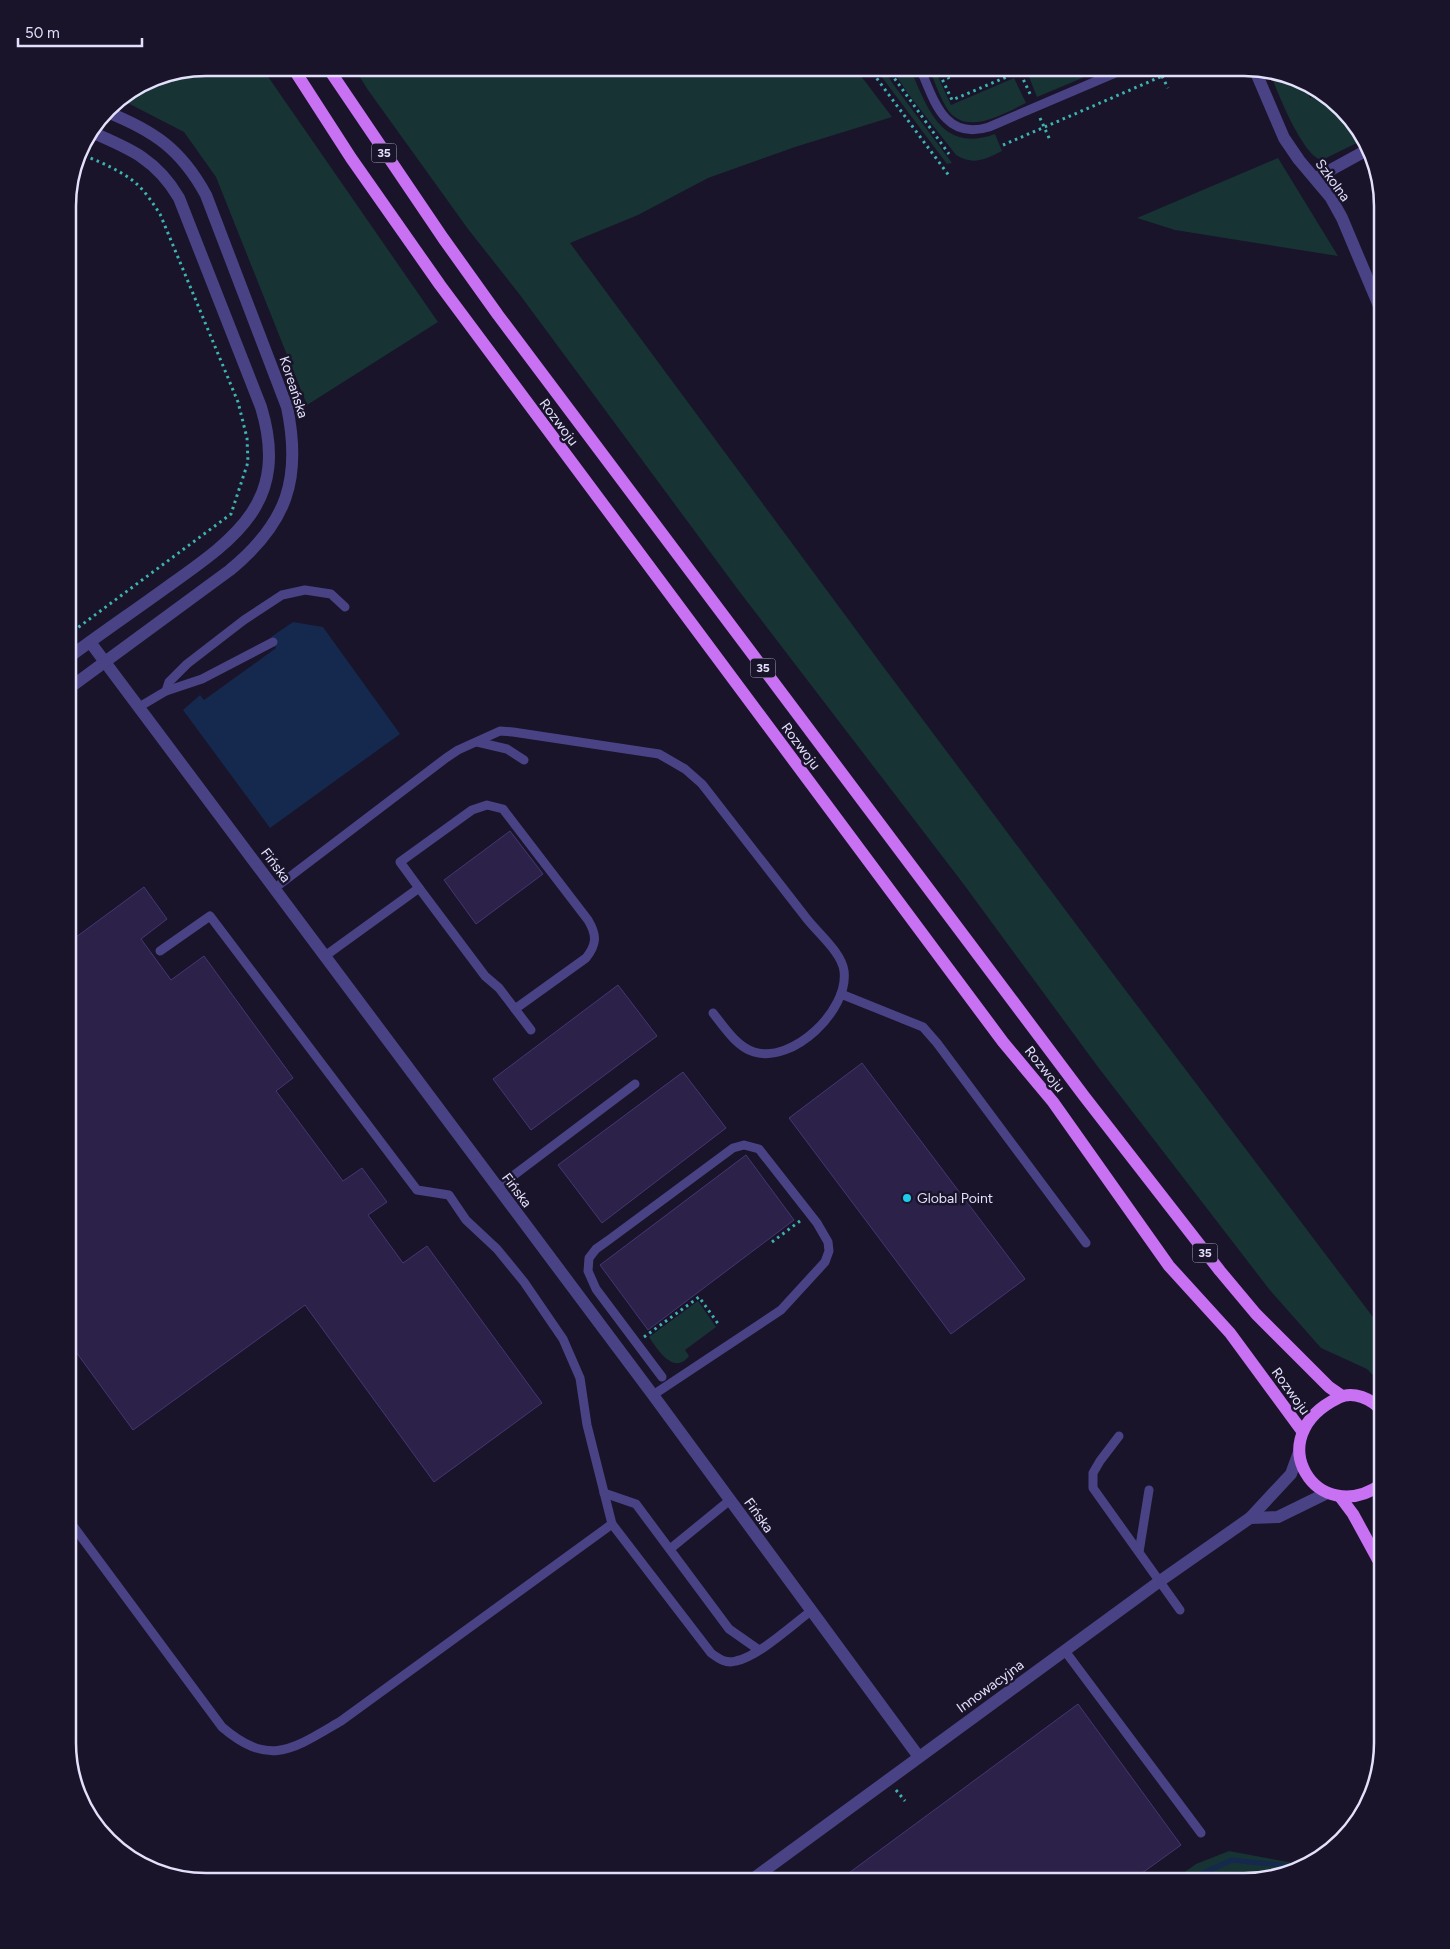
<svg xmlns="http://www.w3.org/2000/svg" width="1450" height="1949" font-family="Figtree,sans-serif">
  <rect width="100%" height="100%" fill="#19142a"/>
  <!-- green -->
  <g fill="#173334">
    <path d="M206 68H262L438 322 307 405 216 177 184 132 120 99 153 78Z"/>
    <path d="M354 68H855L892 117 795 147 708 178 638 215 570 243 885 669 1114 975 1382 1329V1384L1367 1369 1321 1348 1269 1289 1098 1067 962 882 739 591 520 295 468 229 368 90Z"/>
    <path d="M875 68H883L893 84 952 163 947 164Z"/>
    <path d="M891 68H910C927 107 941 154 995 134L1002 151C986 159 973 166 956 155L909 95Z"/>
    <path d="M929 68H934L951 105 1014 78 1026 103C1003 114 964 138 946 107 939 95 934 80 929 68Z"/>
    <path d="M1037 68H1106L1037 97 1027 72Z"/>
    <path d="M1270 73 1303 83 1310 98 1320 93 1365 139 1322 160C1303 157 1277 91 1270 73Z"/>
    <path d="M1278 158 1338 256 1175 230 1137 218Z"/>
    <path d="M698 1301 716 1327 685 1350 689 1356C674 1376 657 1349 649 1337Z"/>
    <path d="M1229 1851 1304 1865 1244 1881H1172L1196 1864Z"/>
  </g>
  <!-- water -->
  <path fill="#15284d" d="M293 622 323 627 400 734 270 828 183 710 200 695 204 700 276 648 271 637Z"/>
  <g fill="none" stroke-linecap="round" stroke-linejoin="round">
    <!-- stream -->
    <path stroke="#15284d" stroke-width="5" d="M1190 1881 1201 1874 1232 1860 1297 1867"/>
  </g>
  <!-- building -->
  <g fill="#2c2249" stroke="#453673">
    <path d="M510 831 543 874 476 924 444 880Z"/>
    <path d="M144 887 167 919 141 939 171 980 204 956 293 1078 276 1091 343 1181 362 1168 387 1202 368 1215 403 1263 427 1246 542 1403 434 1482 305 1305 133 1430 68 1341V943Z"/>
    <path d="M618 985 657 1036 531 1130 493 1079Z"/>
    <path d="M862 1063 1025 1279 951 1334 789 1118Z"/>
    <path d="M683 1072 726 1128 602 1223 558 1165Z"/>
    <path d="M746 1155 794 1220 648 1330 600 1265Z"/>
    <path d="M1078 1704 1181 1845 1131 1881H838Z"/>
  </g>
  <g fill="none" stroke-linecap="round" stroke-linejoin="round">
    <!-- path -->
    <g stroke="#3db3b2" stroke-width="3" stroke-dasharray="2.5 4" stroke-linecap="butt">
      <path d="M869 68 950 177"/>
      <path d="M887 68 949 154"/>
      <path d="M937 68 952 100 1028 68"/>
      <path d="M1018 68 1031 96"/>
      <path d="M940 74 945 71 949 79"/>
      <path d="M1162 76 1168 88"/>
      <path d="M1040 118 1050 140"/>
      <path d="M1003 145 1181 68"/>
      <path d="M68 635 231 514 248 462 247 438 238 402 160 214C152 202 144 189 132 180 117 169 97 160 79 154"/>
      <path d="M772 1242 800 1221"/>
      <path d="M644 1337 699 1297 719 1325"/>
      <path d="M896 1790 905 1801"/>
    </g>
    <!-- service -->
    <g stroke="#494385" stroke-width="9">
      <path d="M920 68C934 100 944 141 989 127L1127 68"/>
      <path d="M166 691 202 679 273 642"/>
      <path d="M139 707 166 691 169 682 187 664 244 620 282 595 305 590 331 594 345 607"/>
      <path d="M477 742 507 749 524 760"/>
      <path d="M275 888 446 758 458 750 500 731 513 732 659 754 685 769 702 784C737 829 772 874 807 919 818 933 842 953 844 971 849 1010 793 1064 754 1052 737 1047 724 1027 713 1013"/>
      <path d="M419 888 485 976 499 988 515 1009"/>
      <path d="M160 951 210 916 417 1190 449 1195 466 1220 497 1249 524 1282 563 1339 580 1378 587 1425 612 1524 711 1653C719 1659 726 1664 736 1661 759 1656 792 1625 811 1611"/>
      <path d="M325 956 419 888 400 862 472 810 487 805 503 809 588 920C597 935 597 944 586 958L515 1009 531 1030"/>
      <path d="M841 994 923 1027 937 1043 1086 1243"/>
      <path d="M497 1188 635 1084"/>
      <path d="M653 1395 781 1310 825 1262 829 1251 828 1242 817 1223 759 1149 744 1145 733 1148 610 1239 596 1249 589 1258 588 1271 596 1289 662 1377"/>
      <path d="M1119 1436 1100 1461 1093 1473V1488L1180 1610"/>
      <path d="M604 1493 636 1504 729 1629 759 1650"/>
      <path d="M68 1519 222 1727C270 1768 293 1749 341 1721L612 1524"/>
      <path d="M670 1549 730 1500"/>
      <path d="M1139 1552 1149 1490"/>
      <path d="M1065 1651 1201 1833"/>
    </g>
    <!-- minor -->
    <g stroke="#494385" stroke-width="12">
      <path d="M1254 68 1284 138 1299 160 1331 198 1342 218 1382 313"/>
      <path d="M1316 178 1367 150"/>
      <path d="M90 642 653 1395 919 1757"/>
      <path d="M1250 1518 1278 1517 1327 1493"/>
      <path d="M750 1881 1160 1581 1250 1518 1291 1474 1299 1452"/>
    </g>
    <!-- tertiary -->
    <g stroke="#494385" stroke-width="12">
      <path d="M68 658C100 634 134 611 167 587 236 538 290 502 261 407L179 198C157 160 131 149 91 132"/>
      <path d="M68 689 230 570C287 523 302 479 287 407L206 195C181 149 154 131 107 112"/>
    </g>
    <!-- primary -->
    <g stroke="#c871f2" stroke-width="12">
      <path d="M293 68 351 158 440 285 936 952 1003 1042 1053 1102 1169 1266 1230 1333 1302 1431"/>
      <path d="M328 68 443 238 498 315 1084 1096 1220 1271 1256 1314 1329 1387 1342 1396"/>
      <path d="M1382 1484C1317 1530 1258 1437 1338 1398 1353 1390 1372 1399 1382 1411"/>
      <path d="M1341 1498 1353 1514 1382 1567"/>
    </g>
  </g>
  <!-- markers -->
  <circle fill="#1eccea" stroke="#19142a" stroke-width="2" cx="907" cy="1198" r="5"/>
  <g text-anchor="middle" stroke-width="5" stroke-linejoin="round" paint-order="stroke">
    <!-- shield labels -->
    <g fill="#19142a" stroke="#a7a3bd" stroke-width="1">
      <rect x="371.5" y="143.5" width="25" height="19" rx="4"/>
      <rect x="750.5" y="658.5" width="25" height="19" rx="4"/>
      <rect x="1192.5" y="1243.5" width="25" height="19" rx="4"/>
    </g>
    <g font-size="12" font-weight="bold" fill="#e4e0fc">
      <text x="384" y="157">35</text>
      <text x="763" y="672">35</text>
      <text x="1205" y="1257">35</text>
    </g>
    <!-- street labels -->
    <g font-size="14" fill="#e4e0fc" stroke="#19142a">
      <text transform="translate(1333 180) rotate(54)" y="5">Szkolna</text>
      <text transform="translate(294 387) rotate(72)" y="5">Koreańska</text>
      <text transform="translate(559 422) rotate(53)" y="5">Rozwoju</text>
      <text transform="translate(801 746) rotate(53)" y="5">Rozwoju</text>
      <text transform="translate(276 865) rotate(53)" y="5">Fińska</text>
      <text transform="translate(1045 1069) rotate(51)" y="5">Rozwoju</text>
      <text transform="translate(517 1190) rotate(53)" y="5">Fińska</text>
      <text transform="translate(1291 1391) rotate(54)" y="5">Rozwoju</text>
      <text transform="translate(759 1515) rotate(54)" y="5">Fińska</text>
      <text transform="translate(990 1686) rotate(-36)" y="5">Innowacyjna</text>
    </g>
    <!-- poi labels -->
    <g font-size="14" fill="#e4e0fc" stroke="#19142a" text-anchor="start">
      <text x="917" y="1203">Global Point</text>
    </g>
  </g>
  <!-- crop -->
  <path d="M0 0H1450V1949H0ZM206 76H1244A130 130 0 0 1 1374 206V1743A130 130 0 0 1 1244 1873H206A130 130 0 0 1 76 1743V206A130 130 0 0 1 206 76Z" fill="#19142a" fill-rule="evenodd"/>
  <path fill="none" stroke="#e4e0fc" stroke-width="2.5" d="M206 76H1244A130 130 0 0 1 1374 206V1743A130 130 0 0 1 1244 1873H206A130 130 0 0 1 76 1743V206A130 130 0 0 1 206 76Z"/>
  <!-- scale -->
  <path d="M18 38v8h124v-8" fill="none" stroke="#e4e0fc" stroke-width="2.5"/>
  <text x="25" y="38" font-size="15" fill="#e4e0fc" stroke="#19142a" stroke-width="4" paint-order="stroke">50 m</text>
</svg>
